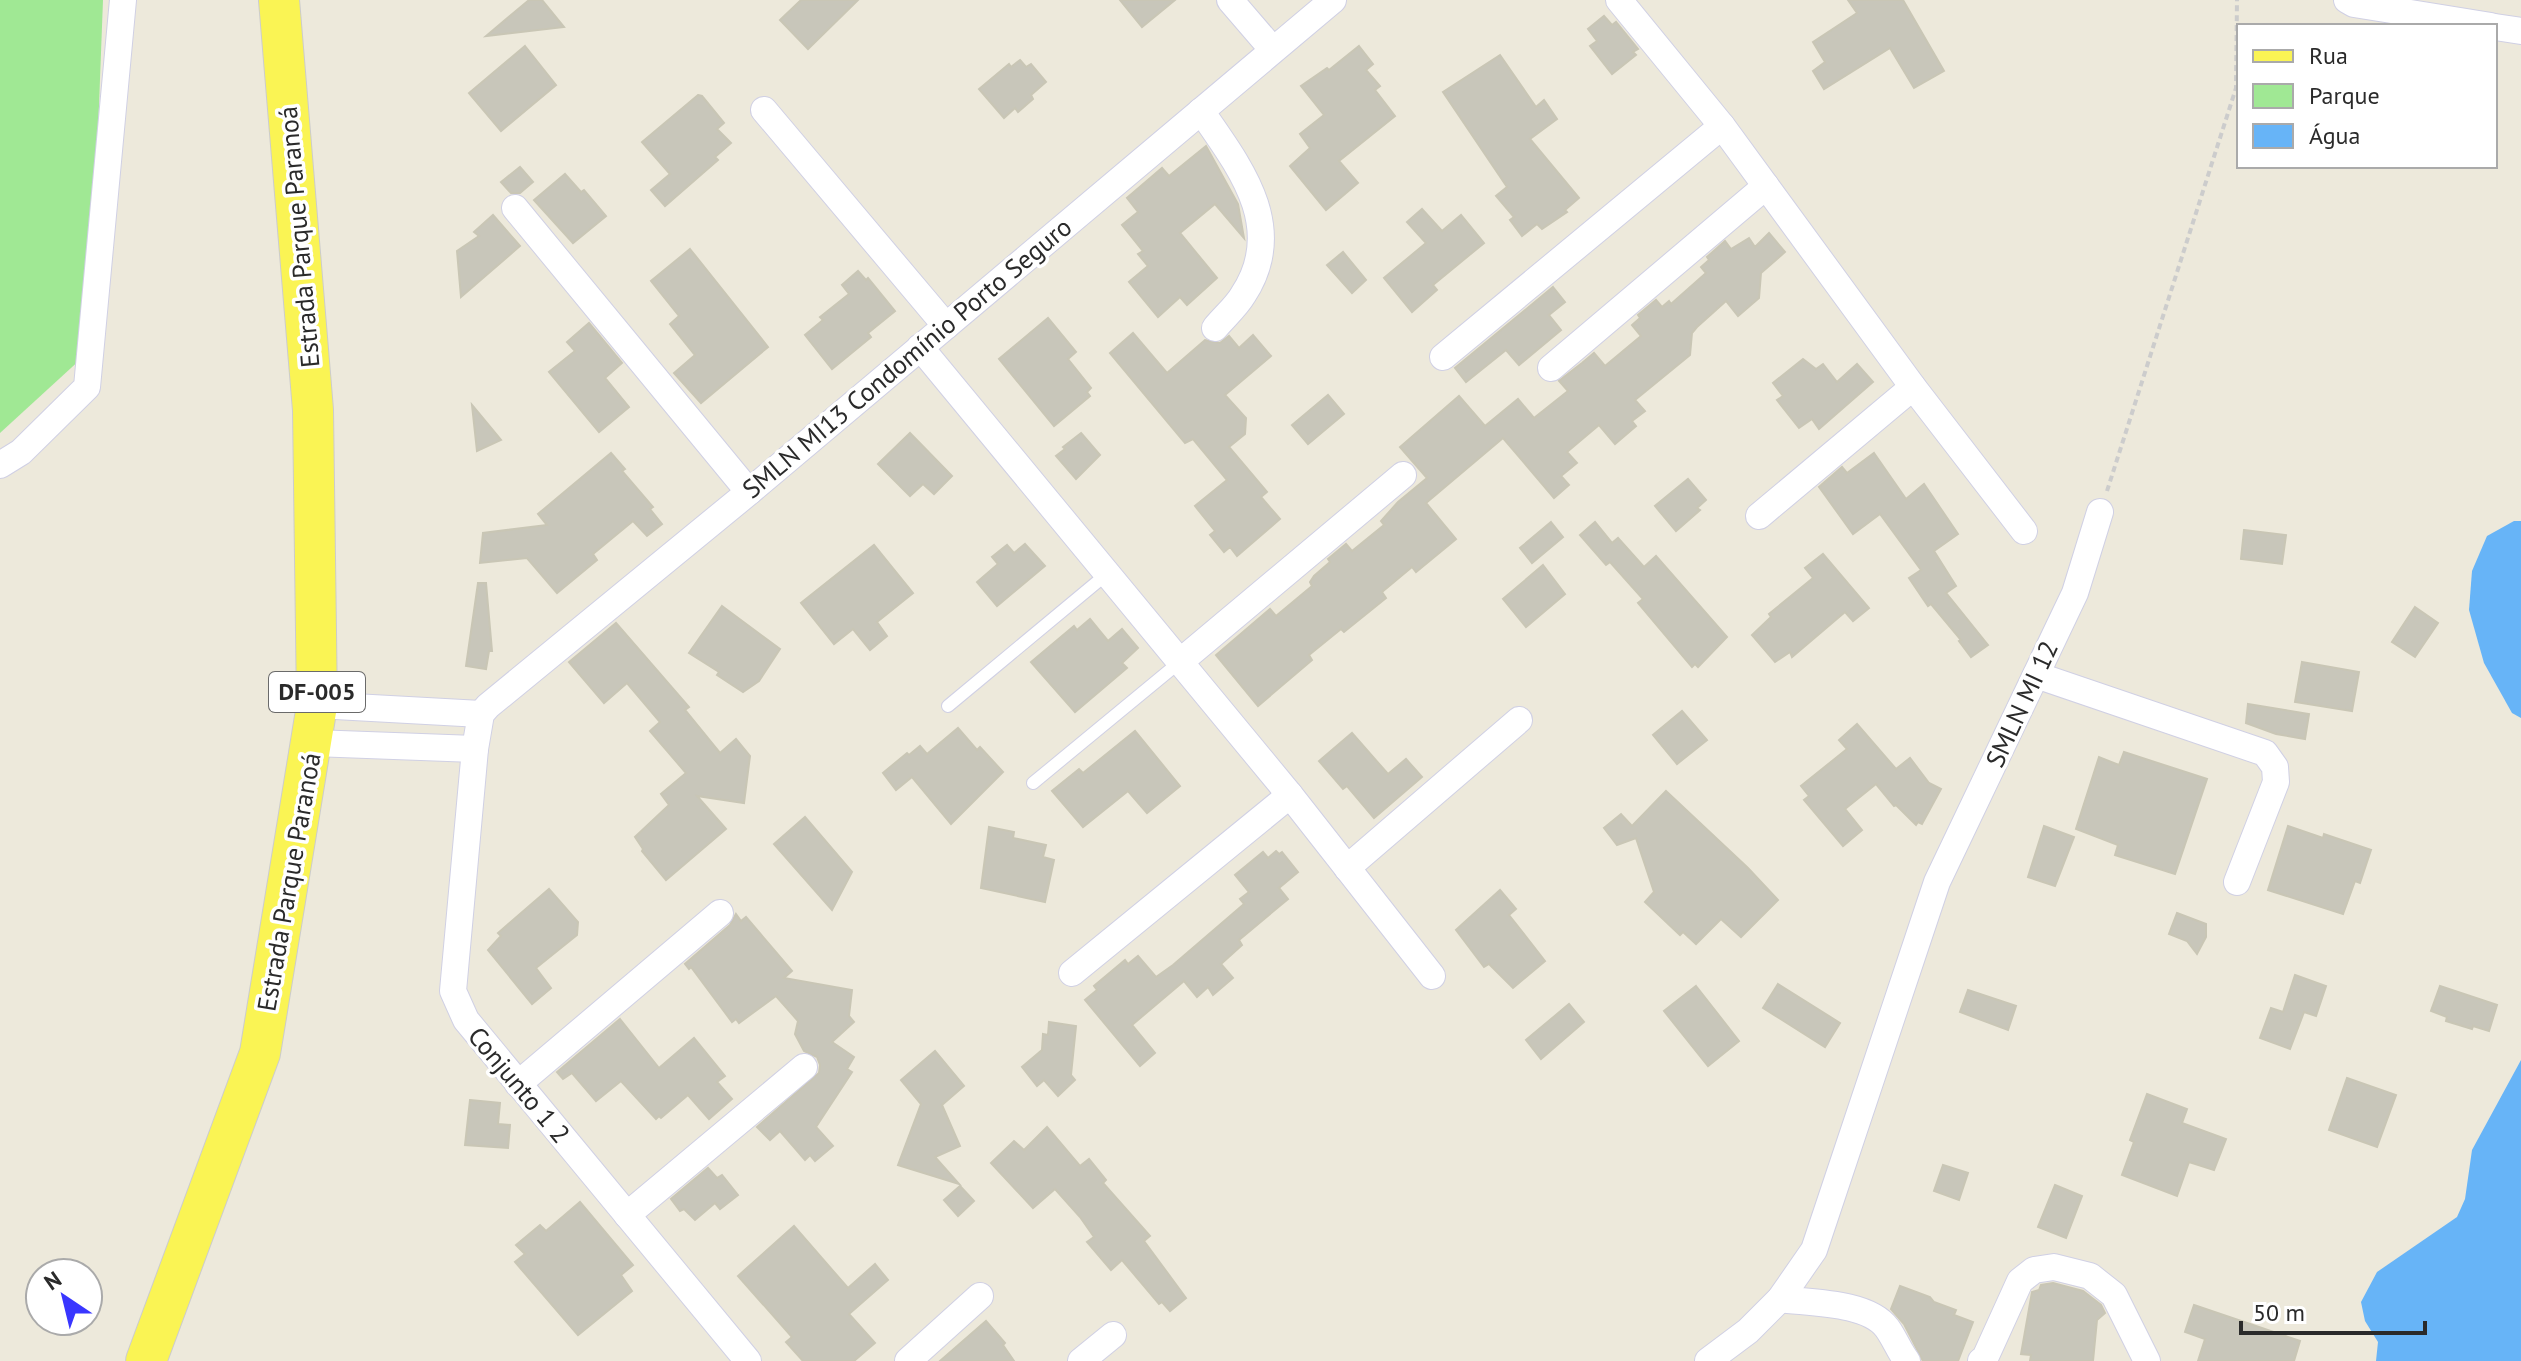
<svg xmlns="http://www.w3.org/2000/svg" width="2521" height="1361" font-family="'PT Sans',sans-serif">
  <rect width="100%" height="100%" fill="#ede9db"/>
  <!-- green -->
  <path fill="#a0e894" d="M0 0H103L97 158 83 357 0 433Z"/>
  <!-- water -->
  <g fill="#67b4f7">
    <path d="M2514 521H2521V718L2512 713 2484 663 2469 610 2472 571 2487 536Z"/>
    <path d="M2521 1060V1361H2376L2378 1342 2365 1321 2361 1302 2377 1272 2457 1217 2465 1199 2472 1150Z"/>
  </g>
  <!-- building -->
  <g fill="#c8c6ba" stroke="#c9c6b5" stroke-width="2">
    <path d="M529 0H542L564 27 486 36Z"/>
    <path d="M801 0H858L808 49 780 20Z"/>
    <path d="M1120 0H1175L1142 27Z"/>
    <path d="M1848 0H1903L1944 71 1914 88 1890 48 1824 89 1813 71 1825 62 1813 42 1857 13Z"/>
    <path d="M1604 16 1612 25 1616 22 1638 49 1633 52 1636 55 1612 74 1590 46 1597 41 1588 29Z"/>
    <path d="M525 46 556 85 501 131 469 93Z"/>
    <path d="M1359 46 1373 64 1366 70 1380 86 1375 90 1395 116 1339 161 1358 183 1326 210 1290 166 1310 148 1300 134 1324 115 1301 86 1327 68 1329 70Z"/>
    <path d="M1500 55 1536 107 1544 100 1557 119 1530 139 1579 198 1565 210 1567 212 1542 229 1537 224 1522 236 1510 220 1514 217 1496 196 1507 187 1443 92Z"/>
    <path d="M1020 60 1026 67 1031 64 1046 82 1031 95 1033 99 1018 112 1015 108 1004 118 979 89 1009 64 1011 67Z"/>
    <path d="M698 95 702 96 724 123 717 129 731 143 715 157 718 160 665 206 651 190 670 174 642 142Z"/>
    <path d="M1206 146 1238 204 1244 238 1215 204 1180 233 1217 278 1187 305 1180 297 1158 317 1129 282 1148 266 1138 254 1143 251 1122 225 1138 212 1127 198 1162 168 1169 176Z"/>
    <path d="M520 167 533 182 520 193H511L501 182Z"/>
    <path d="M565 174 581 192 584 190 606 216 573 243 534 200Z"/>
    <path d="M1422 209 1442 231 1461 215 1484 243 1433 285 1437 290 1412 312 1384 278 1426 243 1407 222Z"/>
    <path d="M493 215 520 246 461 297 457 251 479 236 474 232Z"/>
    <path d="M1769 233 1785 252 1761 273 1759 298 1738 316 1726 301 1697 327 1692 333 1690 355 1635 400 1645 411 1632 421 1636 426 1615 444 1599 425 1567 452 1577 463 1561 476 1569 485 1554 498 1503 438 1426 503 1456 539 1416 572 1412 567 1382 592 1386 598 1344 632 1341 629 1309 655 1312 660 1258 706 1216 655 1270 609 1276 616 1312 586 1310 582 1314 576 1330 562 1328 559 1346 544 1352 551 1384 525 1381 521 1398 502 1427 478 1400 447 1459 396 1485 426 1518 399 1534 418 1568 391 1559 381 1582 363 1594 353 1605 366 1641 336 1632 325 1640 318 1638 315 1656 300 1662 307 1669 301 1671 304 1706 273 1701 267 1709 260 1707 257 1725 241 1731 249 1749 238 1755 247Z"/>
    <path d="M690 249 768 347 701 403 674 373 695 355 670 324 679 316 651 281Z"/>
    <path d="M1343 252 1366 280 1352 293 1327 265Z"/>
    <path d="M858 271 866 280 868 278 895 311 868 333 871 337 832 369 805 335 823 320 820 317 849 294 842 285Z"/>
    <path d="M1553 287 1565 302 1549 315 1561 330 1519 365 1506 350 1466 382 1455 368Z"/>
    <path d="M1048 318 1076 352 1068 359 1091 388 1087 392 1090 396 1054 426 999 359Z"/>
    <path d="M589 323 622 363 605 378 629 407 599 432 549 372 575 351 567 342Z"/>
    <path d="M1133 333 1167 373 1205 340 1220 343 1229 336 1239 348 1253 335 1271 356 1225 395 1246 418 1245 434 1229 447 1267 492 1261 497 1280 519 1237 556 1230 547 1224 552 1210 535 1215 531 1195 506 1227 480 1193 439 1185 443 1110 353Z"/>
    <path d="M1803 359 1816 369 1823 364 1837 382 1857 364 1873 382 1819 429 1812 419 1799 428 1777 400 1783 396 1773 383Z"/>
    <path d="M1328 395 1344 414 1308 444 1292 425Z"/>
    <path d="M472 405 501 440 477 451Z"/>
    <path d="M910 433 952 476 934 494 923 484 910 496 878 464Z"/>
    <path d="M1081 433 1100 455 1076 479 1056 456 1065 449 1063 447Z"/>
    <path d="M611 453 625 469 622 471 653 507 650 509 662 524 647 536 633 521 593 554 597 560 557 593 527 558 480 563 483 533 547 525 538 514Z"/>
    <path d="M1874 453 1906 499 1924 484 1958 534 1934 551 1956 586 1946 593 1988 645 1971 657 1959 641 1961 640 1931 604 1928 606 1909 578 1921 570 1880 514 1853 534 1819 487 1842 467 1847 473Z"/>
    <path d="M1688 479 1706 500 1697 508 1700 510 1676 531 1655 506Z"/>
    <path d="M1551 522 1563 537 1532 563 1520 548Z"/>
    <path d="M1595 522 1612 543 1618 538 1644 567 1656 556 1727 637 1698 667 1695 664 1692 667 1638 603 1643 599 1610 562 1606 565 1580 535Z"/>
    <path d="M2244 530 2286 535 2282 564 2241 559Z"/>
    <path d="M1025 544 1045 566 997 606 977 582 998 564 992 557 1007 545 1014 553Z"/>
    <path d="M874 545 913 593 877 622 887 636 870 650 853 629 834 644 801 603Z"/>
    <path d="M1823 554 1869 608 1853 621 1845 612 1792 657 1790 652 1775 662 1752 635 1771 617 1769 614 1813 578 1805 568Z"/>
    <path d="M1543 565 1565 594 1526 627 1503 599Z"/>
    <path d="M478 583H486L492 651H489L486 669 466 666Z"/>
    <path d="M722 606 780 649 759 681 743 692 717 675 719 672 689 653Z"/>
    <path d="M2415 607 2438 623 2415 657 2392 642Z"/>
    <path d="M1090 619 1108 641 1122 629 1138 648 1122 663 1127 668 1075 712 1031 662 1074 626 1077 630Z"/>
    <path d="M616 623 689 707 685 710 720 753 736 739 750 756 744 803 697 796 726 829 666 880 642 851 643 849 635 837 669 805 661 794 686 773 650 731 660 722 627 683 604 703 569 662Z"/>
    <path d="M2302 662 2359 672 2352 711 2295 702Z"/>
    <path d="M2248 704 2309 714 2305 739 2276 734 2246 723Z"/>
    <path d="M1682 711 1707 740 1677 764 1653 735Z"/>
    <path d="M1857 724 1896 769 1910 758 1929 783 1941 789 1922 824 1918 822 1916 825 1896 805 1894 806 1876 784 1845 809 1862 830 1843 846 1804 800 1809 796 1801 786 1847 749 1839 740Z"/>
    <path d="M958 728 977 750 980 747 1003 772 951 824 912 777 896 790 883 773 907 753 909 755 920 746 927 754Z"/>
    <path d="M1135 731 1180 786 1147 813 1128 791 1083 827 1052 791 1079 769 1083 773Z"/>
    <path d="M1352 733 1388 774 1406 759 1422 777 1374 818 1347 786 1343 789 1319 761Z"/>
    <path d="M2124 752 2207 779 2175 874 2115 855 2118 845 2076 829 2099 757 2119 765Z"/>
    <path d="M1666 791 1748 868 1778 900 1741 937 1721 919 1696 944 1683 932 1680 935 1645 902 1654 892 1636 838 1617 845 1604 828 1621 814 1632 826Z"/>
    <path d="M805 817 852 872 832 910 774 844Z"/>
    <path d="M2044 826 2074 837 2055 886 2028 877Z"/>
    <path d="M2288 826 2323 838 2324 834 2371 850 2360 883 2355 881 2343 914 2268 890Z"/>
    <path d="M989 827 1014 832 1013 838 1046 845 1043 857 1054 860 1045 902 981 888Z"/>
    <path d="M1276 851 1279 854 1282 852 1298 872 1279 888 1288 899 1239 940 1242 945 1221 964 1233 978 1213 995 1208 987 1197 997 1184 981 1132 1025 1155 1053 1140 1066 1085 1000 1097 990 1094 986 1125 960 1128 964 1138 956 1156 977 1173 965 1244 904 1240 899 1249 892 1235 875 1263 852 1268 858Z"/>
    <path d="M549 889 578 922 577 935 536 968 551 988 532 1004 488 950 501 936 498 933Z"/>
    <path d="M1500 890 1516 909 1509 915 1545 961 1513 988 1489 964 1484 967 1456 930Z"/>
    <path d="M2177 913 2206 924V937L2197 954 2187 941 2169 934Z"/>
    <path d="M736 914 741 921 746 917 792 971 784 978 852 990 849 1016 854 1022 832 1042 854 1057 847 1069 852 1072 816 1127 833 1146 815 1161 810 1155 805 1160 780 1131 770 1140 757 1127 819 1073 820 1065 817 1057 804 1051 795 1034 798 1021 776 996 739 1023 736 1019 732 1022 691 967 689 969 685 964 730 925Z"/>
    <path d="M2295 975 2326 986 2316 1016 2304 1012 2290 1049 2260 1038 2271 1008 2283 1012Z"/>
    <path d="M1778 984 1840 1023 1825 1047 1763 1008Z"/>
    <path d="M1696 986 1739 1041 1708 1066 1664 1011Z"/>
    <path d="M2440 986 2497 1005 2489 1031 2473 1026 2472 1029 2446 1021 2447 1017 2431 1011Z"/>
    <path d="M1968 990 2016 1006 2008 1030 1960 1012Z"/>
    <path d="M1569 1004 1584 1022 1541 1059 1526 1040Z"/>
    <path d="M620 1019 659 1068 694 1038 725 1076 717 1082 732 1099 709 1119 688 1095 661 1118 659 1116 656 1119 621 1081 596 1101 572 1073 563 1079 557 1072Z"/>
    <path d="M1049 1022 1076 1026 1071 1075 1075 1080 1058 1096 1044 1080 1037 1086 1022 1067 1042 1050 1043 1034 1048 1035Z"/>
    <path d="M935 1051 964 1086 942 1105 960 1146 935 1157 959 1184 898 1165 921 1104 901 1080Z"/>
    <path d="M2347 1078 2396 1095 2377 1147 2329 1130Z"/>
    <path d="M2147 1094 2187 1109 2182 1123 2226 1139 2214 1170 2189 1162 2177 1196 2122 1175 2134 1142 2130 1140Z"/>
    <path d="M470 1100 500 1103 498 1124 510 1125 508 1148 465 1145Z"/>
    <path d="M1047 1127 1080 1166 1089 1159 1106 1180 1103 1183 1150 1236 1144 1241 1186 1298 1170 1311 1162 1302 1159 1304 1122 1260 1111 1270 1087 1242 1094 1237 1080 1217 1055 1189 1033 1208 991 1163 1014 1141 1024 1150Z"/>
    <path d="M1943 1165 1968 1173 1959 1200 1934 1191Z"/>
    <path d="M708 1168 717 1178 722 1175 738 1195 720 1209 715 1203 695 1220 684 1209 680 1211 671 1199Z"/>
    <path d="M2055 1185 2082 1196 2066 1238 2038 1227Z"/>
    <path d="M960 1186 974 1201 958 1216 944 1200Z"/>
    <path d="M580 1202 633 1265 621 1275 632 1291 578 1335 515 1262 525 1254 516 1245 540 1225 546 1231Z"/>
    <path d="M794 1226 848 1288 875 1264 888 1280 849 1314 875 1343 854 1361H803L786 1342 792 1337 738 1276Z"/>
    <path d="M2053 1283 2083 1291 2101 1305 2105 1313 2097 1320 2093 1361H2030L2031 1355 2021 1354 2032 1292 2039 1290 2041 1285Z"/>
    <path d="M1900 1286 1930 1297 1934 1302 1956 1310 1954 1315 1973 1322 1958 1361H1923L1904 1324 1891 1309Z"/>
    <path d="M2194 1305 2300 1341 2294 1361H2198L2205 1339 2185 1332Z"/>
    <path d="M986 1321 1005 1343 1003 1345 1014 1361H940Z"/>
  </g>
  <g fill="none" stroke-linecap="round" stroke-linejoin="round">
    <defs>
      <g id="lane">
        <path d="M948 706 1108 573"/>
        <path d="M1033 783 1181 661"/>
      </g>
      <g id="street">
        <path d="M1230 0 1273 50"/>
        <path d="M1619 0 1722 126 1913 387 2024 531"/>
        <path d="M2347 0 2354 4 2491 26"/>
        <path d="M2495 27 2521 31"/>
        <path d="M764 110 946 326"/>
        <path d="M1201 111C1239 166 1288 227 1243 295 1236 307 1224 317 1215 328"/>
        <path d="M515 208 749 492"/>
        <path d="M920 347 1290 795 1432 976"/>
        <path d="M1443 357 1722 126"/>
        <path d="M1551 368 1766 186"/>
        <path d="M0 465 21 452 87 387 123 0"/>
        <path d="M1759 516 1913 387"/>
        <path d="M1181 661 1403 475"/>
        <path d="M2036 675 2265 753 2275 767 2276 782 2237 882"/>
        <path d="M317 705 481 714"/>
        <path d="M313 743 475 749"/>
        <path d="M1347 868 1519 720"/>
        <path d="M1072 973 1290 795"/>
        <path d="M518 1084 720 913"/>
        <path d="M627 1215 804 1067"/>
        <path d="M1780 1299C1811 1303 1868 1302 1887 1328 1895 1339 1899 1351 1907 1361"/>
        <path d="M748 1361 466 1020 453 991 475 749 481 714 488 706 749 492 1333 0"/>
        <path d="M908 1361 980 1296"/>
        <path d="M1081 1361 1113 1335"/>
        <path d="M1708 1361 1748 1331 1780 1299 1814 1250 1937 882 2075 593 2100 512"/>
        <path d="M1981 1361 1985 1358 2020 1281 2034 1270 2054 1267 2090 1276 2114 1295 2147 1361"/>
      </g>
      <path id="primary" d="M146 1361 260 1053 317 705 313 410 279 0"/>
    </defs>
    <!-- lane casing -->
    <use href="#lane" stroke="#d0d0e4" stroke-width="14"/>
    <!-- street casing -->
    <use href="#street" stroke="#d0d0e4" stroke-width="28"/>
    <!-- primary casing -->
    <use href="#primary" stroke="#ccc" stroke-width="42"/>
    <!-- path -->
    <path stroke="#ccc" stroke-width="4" stroke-dasharray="6 4" stroke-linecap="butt" d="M2107 491 2236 88 2237 0"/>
    <!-- lane -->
    <use href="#lane" stroke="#fff" stroke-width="12"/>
    <!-- street -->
    <use href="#street" stroke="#fff" stroke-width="26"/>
    <!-- primary -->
    <use href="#primary" stroke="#faf454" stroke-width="40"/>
  </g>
  <g text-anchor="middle" stroke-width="7" stroke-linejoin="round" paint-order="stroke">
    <!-- shield labels -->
    <rect fill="#fff" stroke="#6a6a6a" stroke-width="2" x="269" y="672" width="96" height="40" rx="6"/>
    <g font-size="24" font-weight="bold" fill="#2a2a2a">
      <text x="317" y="700">DF-005</text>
    </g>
    <!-- street labels -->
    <g font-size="26" fill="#2a2a2a" stroke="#fff">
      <text transform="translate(299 237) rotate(-95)" y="9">Estrada Parque Paranoá</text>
      <text transform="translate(907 358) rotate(-40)" y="9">SMLN MI13 Condomínio Porto Seguro</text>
      <text transform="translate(2022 704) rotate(-65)" y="9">SMLN MI 12</text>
      <text transform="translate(289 882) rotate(-80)" y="9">Estrada Parque Paranoá</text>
      <text transform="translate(519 1085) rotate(50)" y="9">Conjunto 1 2</text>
    </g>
  </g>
  <!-- legend -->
  <rect x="2237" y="24" width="260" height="144" fill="#ffffff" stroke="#aaaaaa" stroke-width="2"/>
  <rect x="2253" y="50" width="40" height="12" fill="#faf454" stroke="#aaaaaa" stroke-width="2"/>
  <text x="2309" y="64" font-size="24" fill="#2a2a2a">Rua</text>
  <rect x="2253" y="84" width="40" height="24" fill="#a0e894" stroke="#aaaaaa" stroke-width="2"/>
  <text x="2309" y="104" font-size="24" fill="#2a2a2a">Parque</text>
  <rect x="2253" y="124" width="40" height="24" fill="#67b4f7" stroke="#aaaaaa" stroke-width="2"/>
  <text x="2309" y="144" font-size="24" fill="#2a2a2a">Água</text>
  <!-- north arrow -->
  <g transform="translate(64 1297) rotate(325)"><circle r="38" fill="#ffffff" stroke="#aaaaaa" stroke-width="2"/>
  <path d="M0-6L14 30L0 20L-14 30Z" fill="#3936ff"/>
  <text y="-12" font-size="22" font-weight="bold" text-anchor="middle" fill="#2a2a2a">N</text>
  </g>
  <!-- scale -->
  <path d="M2241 1321v12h184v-12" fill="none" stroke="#2a2a2a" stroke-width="4"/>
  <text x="2253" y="1321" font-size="24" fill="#2a2a2a" stroke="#ffffff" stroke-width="6" paint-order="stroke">50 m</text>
</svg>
